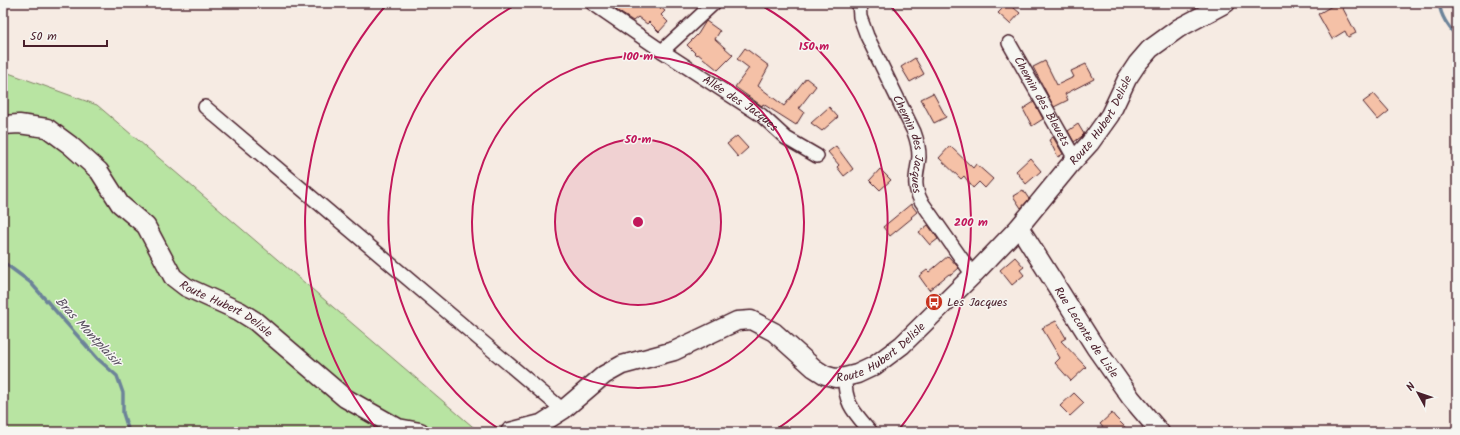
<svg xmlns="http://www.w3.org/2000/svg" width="1460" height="435" font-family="Kalam,sans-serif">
  <rect width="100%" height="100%" fill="#f6ebe3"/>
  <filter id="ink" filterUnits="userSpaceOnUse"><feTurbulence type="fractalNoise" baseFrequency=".025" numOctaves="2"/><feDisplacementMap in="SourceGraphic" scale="8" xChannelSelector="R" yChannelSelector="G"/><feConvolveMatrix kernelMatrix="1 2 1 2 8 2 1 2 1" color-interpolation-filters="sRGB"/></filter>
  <g filter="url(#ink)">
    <!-- green -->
    <path fill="#b8e4a2" stroke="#818266" d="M3 71 97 105 479 432H3Z"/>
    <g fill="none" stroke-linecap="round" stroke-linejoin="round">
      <!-- stream -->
      <g stroke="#6c8399" stroke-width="3.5">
        <path d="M1439 3C1441 17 1448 26 1457 37"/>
        <path d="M3 262 30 282 98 359 117 376 123 393V413L129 432"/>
      </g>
    </g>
    <!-- building -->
    <g fill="#f5c1a7" stroke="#4a1f2b">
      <path d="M622 3H655L665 11 661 15 668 22 659 32 649 22 647 24 638 17 633 21 616 10Z"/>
      <path d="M1008 3 1020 13 1010 24 998 13Z"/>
      <path d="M1337 3H1340L1356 33 1348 37 1345 31 1332 39 1318 14Z"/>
      <path d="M706 21 720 31 715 39 733 55 718 70 698 54 697 55 687 45 698 34Z"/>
      <path d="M745 48 769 66 758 86 784 106 806 78 816 86 799 108 804 112 796 125 763 104 762 106 735 87 749 68 737 59Z"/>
      <path d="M915 58 924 74 910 82 901 67Z"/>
      <path d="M1045 61 1057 85 1074 77 1071 71 1086 64 1094 79 1065 94 1068 100 1054 107 1033 67Z"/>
      <path d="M933 93 946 117 934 123 921 99Z"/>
      <path d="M1374 94 1389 111 1378 120 1363 102Z"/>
      <path d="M1034 102 1043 119 1032 126 1023 109Z"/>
      <path d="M829 107 838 117 822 131 811 123Z"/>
      <path d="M1078 124 1084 134 1081 137 1074 142 1068 131Z"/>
      <path d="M737 136 748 148 738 157 727 144Z"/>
      <path d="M1053 137 1063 154 1058 157 1049 140Z"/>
      <path d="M836 146 853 169 844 176 837 167 839 165 828 152Z"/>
      <path d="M950 146 973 168 976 164 993 179 985 188 979 182 973 188 964 176 961 179 939 158Z"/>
      <path d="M1030 158 1041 171 1026 184 1016 171Z"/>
      <path d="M880 169 891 180 880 190 870 180Z"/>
      <path d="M1023 190 1029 199 1021 208 1013 196Z"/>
      <path d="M911 204 917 212 911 217 912 218 890 236 883 227Z"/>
      <path d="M928 225 938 239 930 245 919 232Z"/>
      <path d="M948 256 959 268 951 275 949 274 929 290 919 276 927 270 929 272Z"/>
      <path d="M1015 257 1024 267 1020 270 1024 275 1012 285 1000 270Z"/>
      <path d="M1056 321 1066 338 1061 341 1086 367 1071 381 1055 363 1060 358 1042 328Z"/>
      <path d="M1074 393 1084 403 1070 416 1060 406Z"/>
      <path d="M1112 413 1115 417 1130 432H1107L1100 424Z"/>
    </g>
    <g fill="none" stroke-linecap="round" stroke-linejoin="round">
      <defs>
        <g id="street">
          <path id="s1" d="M592 3 662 51 761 115 786 138 817 156"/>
          <path id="s2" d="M859 3 860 17 867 36 914 132C917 140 919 148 919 157 917 175 912 184 921 201L973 275"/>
          <path id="s3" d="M1009 43 1075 159"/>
          <path d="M662 51 714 3"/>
          <path d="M205 107 563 410"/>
          <path d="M845 377C844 404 855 413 871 432"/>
        </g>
        <g id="secondary">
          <path id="s4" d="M3 125 19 124 47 128 70 145 99 171 120 204 146 226 173 277 186 287 239 311 255 321 345 398 398 428 420 432"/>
          <path id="s5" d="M1019 227 1095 347 1131 398 1160 432"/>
          <path id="s6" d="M510 432 541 424 563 410 604 375 622 365 674 351 737 321 751 320 774 332 814 368 825 375 835 378 845 377 857 374 874 366 902 345 973 275 1019 227 1069 166 1090 143 1110 115 1127 79 1137 64 1150 49 1179 28 1226 3"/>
        </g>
      </defs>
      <!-- street casing -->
      <use href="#street" stroke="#4a1f2b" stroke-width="16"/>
      <!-- secondary casing -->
      <use href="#secondary" stroke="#4a1f2b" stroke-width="21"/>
      <!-- street -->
      <use href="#street" stroke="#f6f6f2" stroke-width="13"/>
      <!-- secondary -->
      <use href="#secondary" stroke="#f6f6f2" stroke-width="18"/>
    </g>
  </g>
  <!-- distance rings -->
  <circle cx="638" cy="222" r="83" fill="#c2185b" fill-opacity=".12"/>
  <g fill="none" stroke="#c2185b" stroke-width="2">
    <circle cx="638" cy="222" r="83"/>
    <circle cx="638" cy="222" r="166"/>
    <path d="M502 431A249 249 0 0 1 519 3M757 3A249 249 0 0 1 774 431"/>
    <path d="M379 432A333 333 0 0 1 387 4M889 4A333 333 0 0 1 897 432"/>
  </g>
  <!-- icons -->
  <defs>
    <symbol id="bus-disc" viewBox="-11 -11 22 22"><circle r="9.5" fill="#c8321e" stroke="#f6f6f2"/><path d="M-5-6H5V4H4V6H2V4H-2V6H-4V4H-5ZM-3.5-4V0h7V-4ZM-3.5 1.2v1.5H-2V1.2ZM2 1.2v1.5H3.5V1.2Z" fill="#fff"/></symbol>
  </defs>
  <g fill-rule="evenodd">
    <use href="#bus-disc" x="924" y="292" width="20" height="20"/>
  </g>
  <g text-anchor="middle" stroke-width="3" stroke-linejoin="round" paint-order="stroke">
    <!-- street labels -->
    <g font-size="12" fill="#4a1f2b" stroke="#f6f6f2">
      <text dy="4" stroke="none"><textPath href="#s3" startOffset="67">Chemin des Bleuets</textPath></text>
      <text dy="4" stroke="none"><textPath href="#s1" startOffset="179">Allée des Jacques</textPath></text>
      <text dy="4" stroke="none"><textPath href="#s6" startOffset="751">Route Hubert Delisle</textPath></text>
      <text dy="4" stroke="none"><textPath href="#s2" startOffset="152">Chemin des Jacques</textPath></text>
      <text dy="4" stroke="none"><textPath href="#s4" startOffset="305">Route Hubert Delisle</textPath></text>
      <text dy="4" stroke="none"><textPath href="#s5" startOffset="125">Rue Leconte de Lisle</textPath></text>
      <text dy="4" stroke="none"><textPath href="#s6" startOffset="427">Route Hubert Delisle</textPath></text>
    </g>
    <!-- poi labels -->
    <g font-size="12" fill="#4a1f2b" stroke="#f6f6f2" text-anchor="start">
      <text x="947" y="306">Les Jacques</text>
    </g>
    <!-- water labels -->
    <g font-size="13" font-style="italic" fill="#5b5162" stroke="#f6f6f2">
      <text transform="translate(89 331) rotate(47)" y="5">Bras Montplaisir</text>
    </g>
  </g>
  <circle cx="638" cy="222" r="6" fill="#c2185b" stroke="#f6f6f2" stroke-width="2"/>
  <g font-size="12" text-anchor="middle" font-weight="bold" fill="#c2185b" stroke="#f6f6f2" stroke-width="3" stroke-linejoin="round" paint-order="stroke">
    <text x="814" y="50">150 m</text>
    <text x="638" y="60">100 m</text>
    <text x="638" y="143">50 m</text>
    <text x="971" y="226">200 m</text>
  </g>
  <!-- margin -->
  <rect width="1460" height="435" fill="none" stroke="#f6f6f2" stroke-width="16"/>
  <rect x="8" y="8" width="1444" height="419" fill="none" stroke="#4a1f2b" stroke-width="1.5" filter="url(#ink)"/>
  <!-- north arrow -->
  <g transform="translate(1418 393) rotate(310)" stroke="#f6f6f2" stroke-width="3" paint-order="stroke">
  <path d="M0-3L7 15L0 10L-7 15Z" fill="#4a1f2b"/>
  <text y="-6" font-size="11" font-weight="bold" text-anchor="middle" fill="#4a1f2b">N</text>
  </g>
  <!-- scale -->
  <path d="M24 40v6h83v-6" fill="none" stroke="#4a1f2b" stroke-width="2"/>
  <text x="30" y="40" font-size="12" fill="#4a1f2b" stroke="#f6f6f2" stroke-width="3" paint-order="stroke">50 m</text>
</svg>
